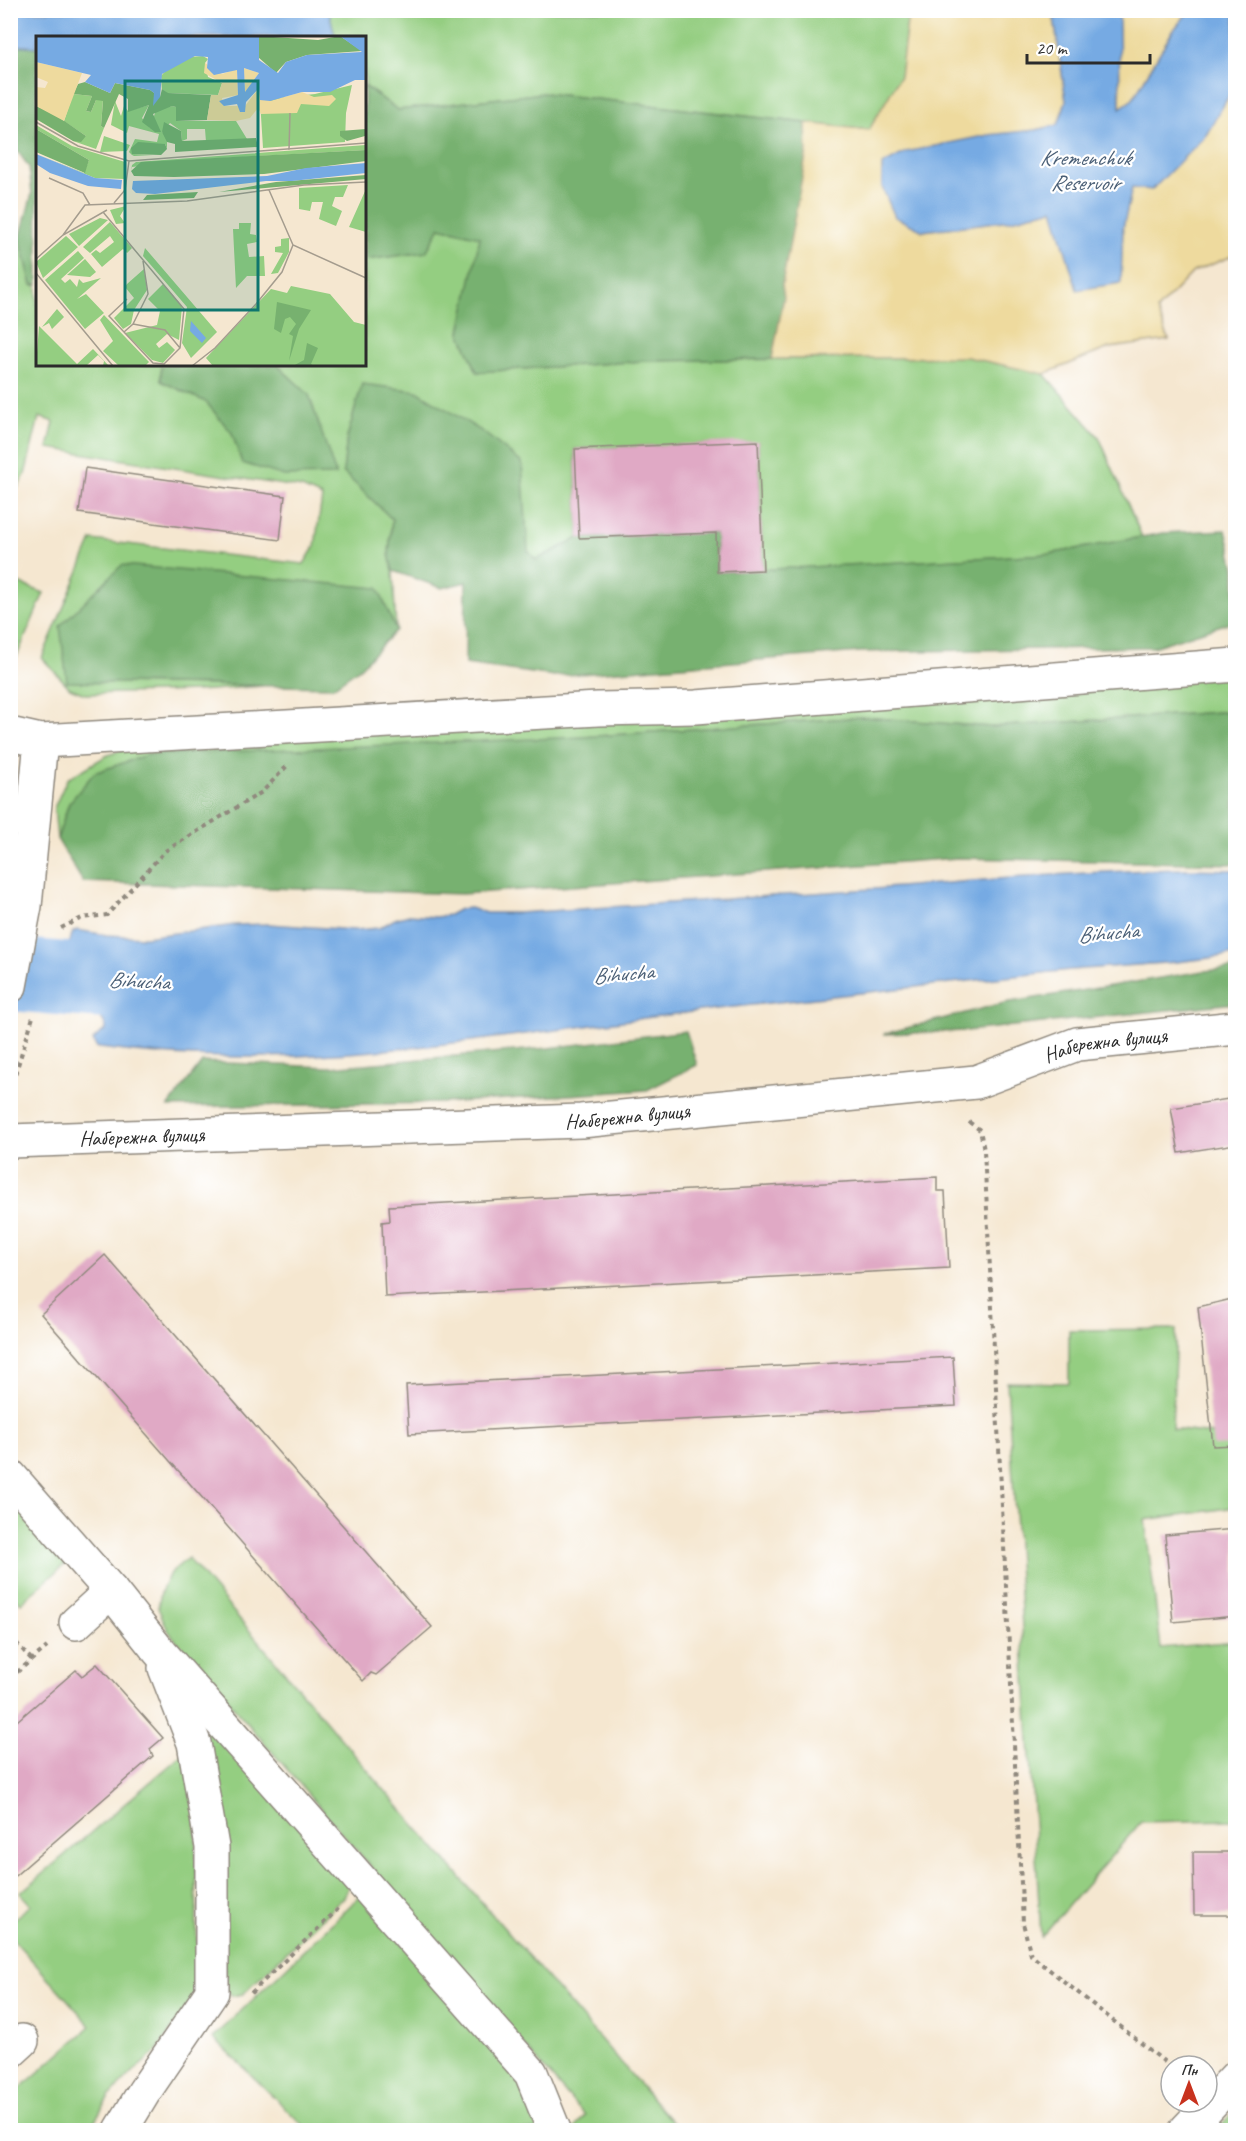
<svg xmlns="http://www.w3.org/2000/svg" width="1246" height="2141" font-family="Caveat,sans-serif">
  <rect width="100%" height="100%" fill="#fff"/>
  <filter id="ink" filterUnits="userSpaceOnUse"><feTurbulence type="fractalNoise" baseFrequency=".0167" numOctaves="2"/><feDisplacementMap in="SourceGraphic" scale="12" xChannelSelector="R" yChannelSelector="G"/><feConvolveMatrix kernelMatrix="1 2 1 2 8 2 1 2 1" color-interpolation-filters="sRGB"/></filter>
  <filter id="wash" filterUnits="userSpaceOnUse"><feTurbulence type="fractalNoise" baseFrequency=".008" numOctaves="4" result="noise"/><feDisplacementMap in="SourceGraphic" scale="24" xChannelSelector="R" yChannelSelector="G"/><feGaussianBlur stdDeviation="1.35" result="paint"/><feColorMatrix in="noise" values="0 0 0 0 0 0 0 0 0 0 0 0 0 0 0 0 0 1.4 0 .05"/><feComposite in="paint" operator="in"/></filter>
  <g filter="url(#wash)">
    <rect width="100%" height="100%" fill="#f5e7d0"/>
    <!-- green -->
    <g fill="#94ce81" stroke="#607c56" stroke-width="1.5">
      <path d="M906 10 908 14 900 77 869 130 544 93 398 110 365 86 364 38 335 37 329 11Z"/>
      <path d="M440 227 481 237 460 332 477 372 644 361 967 357 1044 374 1099 437 1142 537 1049 554 763 570 758 442 575 449 579 538 536 560 362 384 347 438 343 472 392 519 389 554 393 571 396 630 377 588 67 682 263 686 198 691 85 694 70 688 42 658 92 540 304 564 315 546 322 497 302 488 48 448 54 422 39 417 25 475 18 487 11 484V237L20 238 32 285H37L38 364 161 365V381L206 402 232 433 242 463 309 395 277 365 364 364 365 260 426 252Z"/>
      <path d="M10 580 44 593 17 656 11 659Z"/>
      <path d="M1235 676V711L991 727 863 717 583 737 69 803 57 839 54 808 67 779 106 756 136 744Z"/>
      <path d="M1176 1329 1172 1429 1229 1436 1235 1507 1145 1520 1161 1648 1235 1641V1820L1141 1822 1041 1937 1007 1382 1069 1383V1330Z"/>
      <path d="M10 1493 69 1561 21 1603 11 1593Z"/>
      <path d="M188 1558 375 1779 679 2130H573L585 2116 169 1632 158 1608 161 1592 170 1573Z"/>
      <path d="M208 1720 349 1884 344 1897 243 1994 232 1996 227 1990 197 1729Z"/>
      <path d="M183 1754 196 1803 197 1992 156 2052 135 2070 109 2097 89 2130H11L10 2097 91 2026 11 1937V1921L31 1905 20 1893Z"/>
      <path d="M360 1896 521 2074 545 2130H308L213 2038Z"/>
      <path d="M1235 2110V2130H1217Z"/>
    </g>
    <!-- forest -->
    <g fill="#77b16f" stroke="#516e4d" stroke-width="1.5">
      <path d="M10 45 37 47 38 285H32L20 238 32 194 29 167 11 142Z"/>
      <path d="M364 86 398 110 544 93 806 123 807 151 782 285 784 297 772 359 644 361 477 372 460 332 480 237 440 227 426 252 365 260Z"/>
      <path d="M161 365H277L309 395 336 475 284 476 242 463 232 433 206 402 161 381Z"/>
      <path d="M362 384 417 391 483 432 522 463 528 551 536 560 579 538 716 533 717 572 1049 554 1163 533 1226 530 1235 568V621L1153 647 860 652 554 676 465 664 466 582 442 588 393 571 389 554 392 519 343 472 347 438Z"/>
      <path d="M122 565 378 588 396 630 361 667 333 687 67 682 60 626Z"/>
      <path d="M1235 711V864L958 858 462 894 83 882 57 839 69 803 94 773 146 755 583 737 863 717 991 727Z"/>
      <path d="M1235 968V1003L966 1031 883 1034 1004 1003 1204 971Z"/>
      <path d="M686 1031 697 1065 647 1090 443 1103 168 1107 202 1062 330 1067 548 1048Z"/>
    </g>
    <!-- sand -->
    <g fill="#eeda9e" stroke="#8c8264" stroke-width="1.5">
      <path d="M906 11H1053L1066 101 1058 125 1036 130 923 231 1011 220 1053 209 1120 283 1123 228 1132 187 1205 136 1235 86V255L1193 272 1157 310 1169 340 1109 348 1044 374 967 357 772 359 784 297 782 285 807 151 806 123 869 130 900 77 908 14Z"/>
      <path d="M1118 11H1189L1172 32 1133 99 1120 108Z"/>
    </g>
    <!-- water -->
    <g fill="#76aae3" stroke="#506a87" stroke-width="1.5">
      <path d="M10 11H329L335 37 38 38 37 47 11 45Z"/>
      <path d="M1053 11H1119L1120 108 1133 99 1172 32 1189 11H1235V86L1205 136 1152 190 1132 188 1123 228 1121 283 1077 290 1053 209 1011 220 923 231 895 217 882 187V165L906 152 988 135 1036 130 1058 125 1066 101Z"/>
      <path d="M1186 869 1235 870V954C1181 964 1125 965 1070 970 958 982 846 994 734 1007 525 1030 311 1077 100 1048L96 1047 93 1040 106 1029C103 1008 79 1015 66 1004 65 984 65 950 73 932L77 930 107 935 145 937 235 925 269 924 355 930 379 928 395 919 409 915 436 917 449 915 460 909 470 908 486 913H518C636 905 754 898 872 889 977 881 1081 871 1186 869Z"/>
    </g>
    <!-- pier -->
    <path fill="#f5e7d0" d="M70 931 64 1005 62 992 65 960Z"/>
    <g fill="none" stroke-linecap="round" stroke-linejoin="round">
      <!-- river -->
      <path stroke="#76aae3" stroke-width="74" d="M10 974 91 981 167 984"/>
    </g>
    <g id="blocks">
      <!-- building -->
      <g fill="#e0a9c5">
        <path d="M758 441 763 570 717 572 716 533 579 538 575 449Z"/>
        <path d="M85 468 285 496 280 540 79 513Z"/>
        <path d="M1228 1099 1236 1144 1179 1153 1171 1108Z"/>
        <path d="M937 1177V1191H945L949 1268 385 1297 382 1222 390 1221 389 1206Z"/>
        <path d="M105 1255 432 1627 376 1675 371 1673 363 1681 41 1314Z"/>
        <path d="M1236 1298V1445L1213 1446 1198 1307Z"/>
        <path d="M953 1357 956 1406 409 1434 406 1385Z"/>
        <path d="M1236 1529V1616L1173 1622 1165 1535Z"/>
        <path d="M97 1664 163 1738 150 1749 153 1756 10 1880V1727L76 1670 82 1676Z"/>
        <path d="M1193 1852H1236V1915H1194Z"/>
      </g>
    </g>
  </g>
  <g filter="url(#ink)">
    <use href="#blocks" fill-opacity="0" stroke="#90897e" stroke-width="1.5"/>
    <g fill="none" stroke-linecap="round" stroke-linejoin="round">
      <defs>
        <g id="minor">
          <path d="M10 734 41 741 598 709 696 707 1236 665"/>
          <path d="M10 986 25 906 41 741"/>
          <path id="s1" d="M10 1141 581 1121 976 1082 1077 1044 1236 1028"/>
          <path d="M10 1476 111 1591 158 1650 531 2073 554 2130"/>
          <path d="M76 1623 111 1591"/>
          <path d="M10 2052 22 2041"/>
          <path d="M121 2130 144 2092 212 1992V1847L194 1743 165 1668"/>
          <path d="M1186 2130 1236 2077"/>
        </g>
      </defs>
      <!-- minor casing -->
      <use href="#minor" stroke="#90897e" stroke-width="36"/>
      <!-- path -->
      <g stroke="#90897e" stroke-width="4" stroke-dasharray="4.5 4.5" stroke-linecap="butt">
        <path d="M61 928 82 918 107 915 165 851 262 792 288 765"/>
        <path d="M10 1091 33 1017"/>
        <path d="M969 1122 980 1130 984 1150 1023 1923 1031 1955 1171 2067"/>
        <path d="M10 1636 32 1660"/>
        <path d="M10 1678 47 1647"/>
        <path d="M251 1993 338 1909"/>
      </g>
      <!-- minor -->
      <use href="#minor" stroke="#fff" stroke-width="33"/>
    </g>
  </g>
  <g text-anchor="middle" stroke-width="4.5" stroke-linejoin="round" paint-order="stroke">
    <!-- street labels -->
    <g font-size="21" fill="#2b2b2b" stroke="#fff">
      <text dy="7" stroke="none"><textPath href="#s1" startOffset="1104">Набережна вулиця</textPath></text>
      <text dy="7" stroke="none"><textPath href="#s1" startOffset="618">Набережна вулиця</textPath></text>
      <text dy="7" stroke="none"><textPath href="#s1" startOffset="132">Набережна вулиця</textPath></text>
    </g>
    <!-- water labels -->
    <g font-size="22" font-style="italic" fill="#495e75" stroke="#fff">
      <text x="1085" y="165">Kremenchuk<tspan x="1085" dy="25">Reservoir</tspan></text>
      <text transform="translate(1108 932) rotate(-5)" y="8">Bihucha</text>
      <text transform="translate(623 973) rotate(-5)" y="8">Bihucha</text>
      <text transform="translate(139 980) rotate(3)" y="8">Bihucha</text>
    </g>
  </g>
  <!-- overview -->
  <g transform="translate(36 36)">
    <rect width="330" height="330" fill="#f5e7d0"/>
    <path d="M167 20 172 23 169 27 172 41 186 47 182 59 131 57 126 53 125 40 132 32 153 21ZM316 49 310 77 309 106 227 112 224 64 279 58ZM37 58 56 60 50 75 55 76 60 64H67L65 90 68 92 60 113 37 105 50 100 28 85ZM79 65 85 80 88 70 92 75 113 69 106 82 114 92 120 74 136 70 140 71V85H200L211 103 170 106 169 93H151V103L146 105 145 95 134 87 126 96 131 101V113L129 108 96 118 117 119 98 120 96 119 93 116 99 103 121 106 123 98 93 90 91 97 75 89ZM0 89 36 110 89 126V143L59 142 0 118 48 137 53 124 0 93ZM68 100 94 109 91 115 64 116ZM330 109V114L151 124 96 131 95 135 96 129 100 126ZM312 149 307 161H299L296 170 306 175 300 190 283 183 287 166H276L274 175 263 173V152ZM330 153V196L313 191ZM90 170 84 180 89 187 80 188 74 174ZM64 182 72 184 43 210 33 198ZM74 186 96 212 91 217 87 213 66 231 55 218 60 214 64 217 78 206 74 200 54 217 47 211ZM203 187H215L214 198 220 199 221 206 211 208 213 221 228 220 229 240H211L200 252 197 193H203ZM30 200 42 211 7 242 0 226ZM253 202V216L242 237 235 238 247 217 239 216V211L245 210V203ZM109 212 181 296 155 322 146 307 151 271 107 220ZM42 215 48 222 25 243 29 247 34 243 41 251 43 243 47 247 65 242 41 263 50 258 68 277 49 293 9 244ZM49 223 60 236 54 241 31 239ZM108 233 111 254 98 274 95 288 87 293 78 282 98 262 89 251 91 248ZM127 248 146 270 143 304 131 298 120 308 123 312 131 306 139 314 127 327 116 324 89 297 121 289 124 275 112 263ZM255 250 294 258 318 286 330 289V330H177L170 322 235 253 251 257ZM21 273 28 281 16 293 13 287 6 291ZM68 279 113 326 109 330H83L67 315 77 305 64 284ZM3 290 41 328 57 313 72 329 67 330 68 325 62 319 50 330H0Z" fill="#94ce81"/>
    <path d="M223 0 282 4 304 0 326 15 271 19 250 26 240 37 222 21ZM49 46 74 57 79 47 114 54 124 61 126 53 132 57 175 59 171 84 140 85V71L136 70 117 78 125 96H119L106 86 113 69 92 76V63L83 58 68 92 65 90 67 65 60 64 55 76 50 75 56 60 37 58 42 48ZM0 70 17 77 50 100 45 106 37 105 0 83ZM128 86 145 95 146 105 220 102 222 111 139 116V108L131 106 126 96ZM0 93 53 124 49 137 0 116ZM330 93 329 100 311 105 304 100V95ZM102 106 129 108 131 113 125 119 96 118 95 112ZM330 114V125L228 138 138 141 98 140 95 135 105 126ZM330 139V143L183 156 240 146ZM162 156 158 162 107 164 111 159ZM241 266 275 274 263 293 253 325 257 300 253 298 260 288 254 281 249 283 245 297 238 293ZM271 307 282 312 275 328 278 330H257L268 324Z" fill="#77b16f"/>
    <path d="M0 26 46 37 28 85 0 70V51L9 52 12 46 0 41ZM169 27 186 38 201 33 202 59 186 62 188 70H209L223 52 234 65 266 56 278 61 296 59 300 63 293 70 265 68 261 77 225 78 222 72 214 82 200 85 171 84 175 59H182L186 47 168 37ZM208 32 223 37 209 57 208 35Z" fill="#eeda9e"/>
    <path d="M0 0H223V24L242 37 250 26 271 19 326 16 304 0H330V44H319L294 56H266L234 65 224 64 223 52 210 66 209 76H204L201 68 188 70 183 65 202 59 201 34 178 39 171 32 172 21 159 20 126 38 124 61 117 70 118 57 114 54 79 47 74 57 49 46 55 39 0 26ZM208 32 223 37 209 56ZM0 118 59 142 86 144 85 153 52 150 14 137 0 128ZM330 127V137L256 145H230L119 158 100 157 96 153 97 145 231 140 270 132ZM155 285 170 302 166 307 154 295Z" fill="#76aae3" fill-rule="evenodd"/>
    <path fill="none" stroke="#a49c8e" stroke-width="1.5" d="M0 86 42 110 93 125 330 107M253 114 254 77M13 142 47 157 54 169M233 154 257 209 330 242M78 167 89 154 93 125M67 176 148 273 144 312 128 328 117 327 88 296M27 199 49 169 151 165 268 149 330 146M0 223 27 199 71 174M0 237 77 330M91 263 73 280 88 296 97 288 112 258 107 225M97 288 129 294 144 312M156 330 179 312 220 268 246 236 257 209"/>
    <path fill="#0f766e" fill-opacity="0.15" stroke="#0f766e" stroke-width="3" d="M89 45H222V274H89Z"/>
    <rect width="330" height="330" fill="none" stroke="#2b2b2b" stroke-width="3"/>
  </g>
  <!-- margin -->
  <rect width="1246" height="2141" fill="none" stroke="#fff" stroke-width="36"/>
  <!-- north arrow -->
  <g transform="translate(1189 2084)"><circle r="28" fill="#ffffff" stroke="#aaaaaa" stroke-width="1.5"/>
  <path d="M0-4.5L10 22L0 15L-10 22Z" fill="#c8321e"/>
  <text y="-9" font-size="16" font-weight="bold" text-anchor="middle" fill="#2b2b2b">Пн</text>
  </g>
  <!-- scale -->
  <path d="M1027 54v9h123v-9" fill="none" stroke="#2b2b2b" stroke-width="3"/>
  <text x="1036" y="54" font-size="18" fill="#2b2b2b" stroke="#ffffff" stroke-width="4.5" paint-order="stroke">20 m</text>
</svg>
